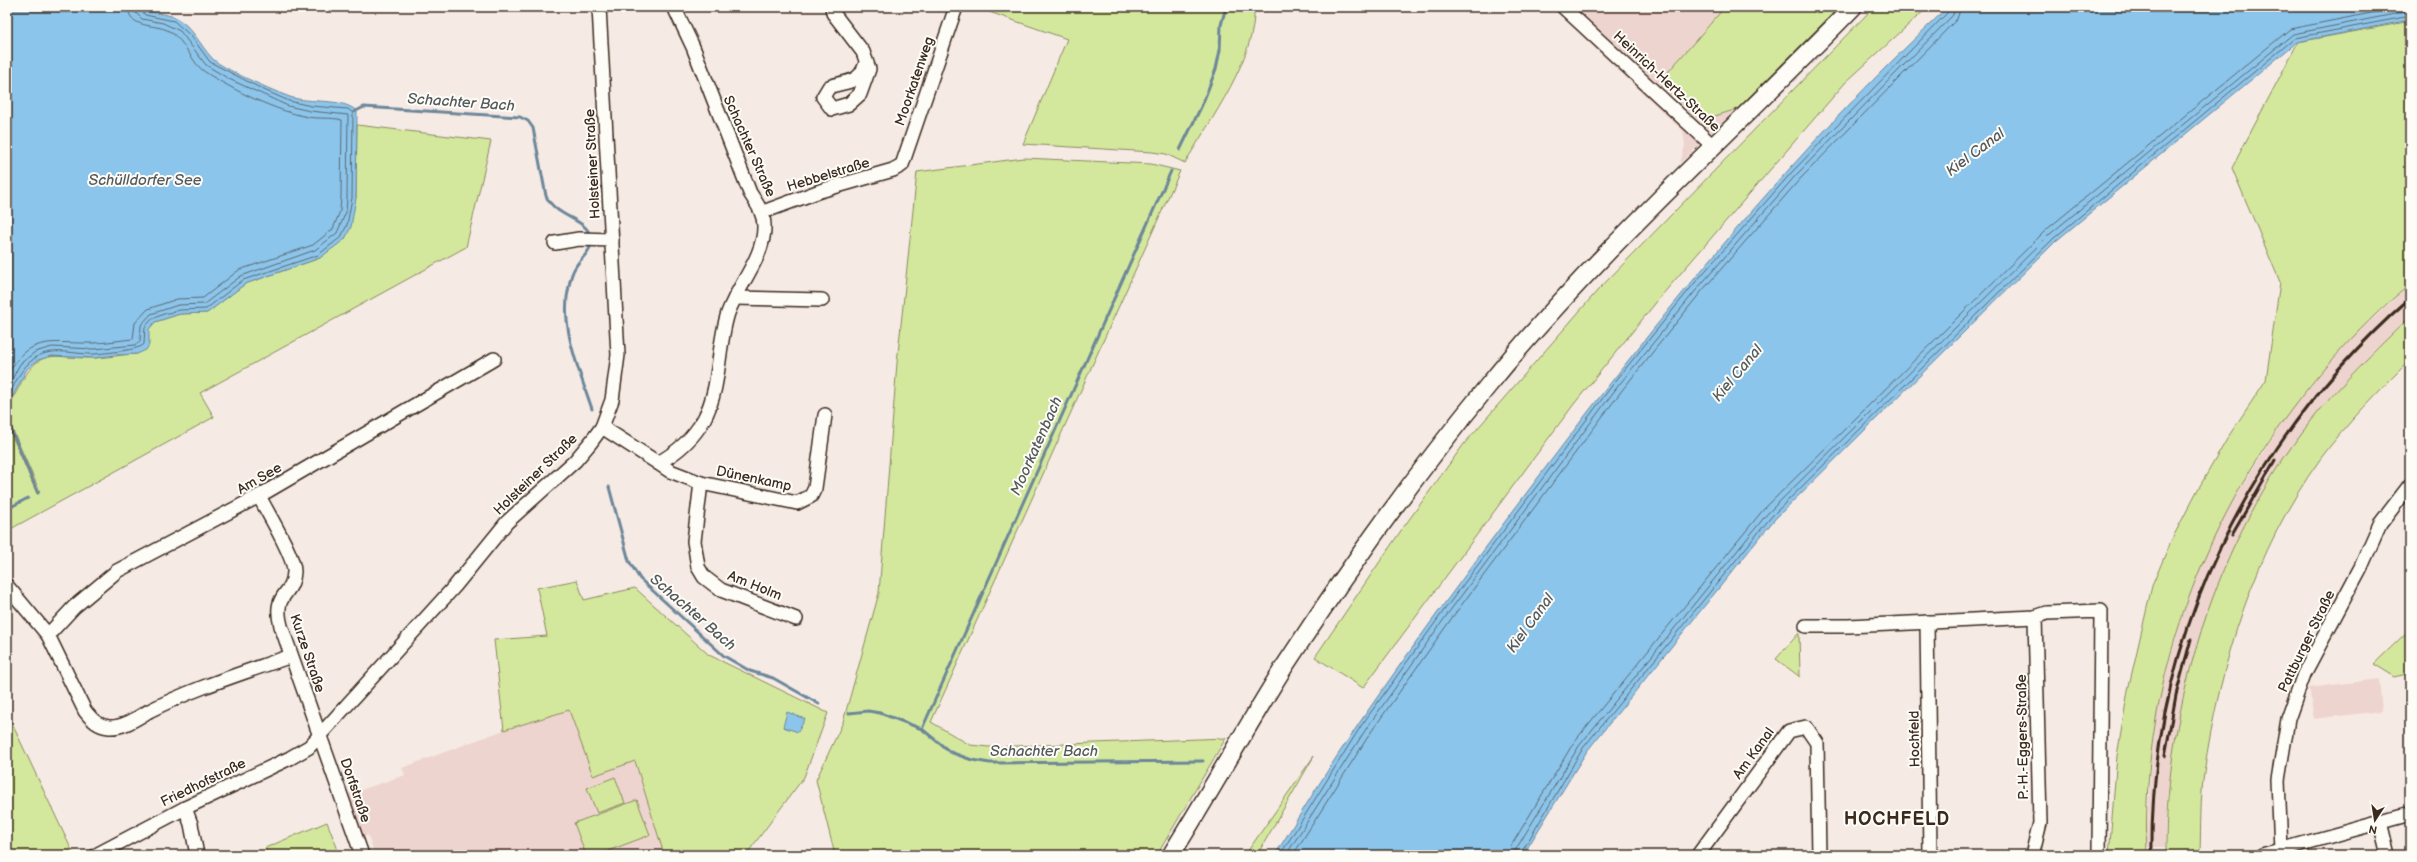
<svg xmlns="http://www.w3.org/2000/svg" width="2417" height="862" font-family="'Balsamiq Sans',sans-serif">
  <rect width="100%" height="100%" fill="#f6eae5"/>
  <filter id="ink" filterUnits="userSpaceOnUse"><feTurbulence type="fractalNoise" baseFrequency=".025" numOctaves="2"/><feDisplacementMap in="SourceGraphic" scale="8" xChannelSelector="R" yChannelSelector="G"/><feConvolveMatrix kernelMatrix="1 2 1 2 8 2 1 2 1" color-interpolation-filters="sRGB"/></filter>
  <g filter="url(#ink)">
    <!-- built -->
    <g fill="#eed4cf">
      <path d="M1551 7H1725L1662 79 1712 117 1737 109 1680 163 1685 145 1683 131Z"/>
      <path d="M2410 285V317L2374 351 2342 386 2280 466 2243 529 2211 605 2183 698 2167 796 2165 847H2146L2151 758 2159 696 2188 598 2206 552 2232 502 2291 408 2354 335Z"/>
      <path d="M2379 679 2382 711 2314 719 2309 688Z"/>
      <path d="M569 710 593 775 635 761 663 851 652 855H375L368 835 361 838 346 795 405 775 402 768 504 730Z"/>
    </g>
    <!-- green -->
    <g fill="#d4e89d" stroke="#88895e">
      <path d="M975 7H1254C1257 57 1210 120 1185 163L1166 154 1152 152 1023 144 1067 39Z"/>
      <path d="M1725 7H1839L1737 109 1712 117 1702 114 1662 79Z"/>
      <path d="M1874 7H1928L1845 83 1662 295 1574 404 1363 688 1315 657 1400 532 1464 444 1598 290Z"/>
      <path d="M2406 22 2410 26V285C2382 306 2356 333 2332 360 2213 493 2139 674 2147 855H2109L2117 756 2128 690 2152 586 2171 541 2197 491 2230 434 2266 380 2280 282 2232 168 2298 42Z"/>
      <path d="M357 125 491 141 466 247 200 393 214 417 7 531V424L37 494 40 492 7 417C7 406 13 399 18 389 40 344 53 359 94 358 108 358 122 354 137 354L149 329 155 322 180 314 207 313 245 284 320 258 356 198Z"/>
      <path d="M1024 158 1151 164 1180 171 931 722 970 745 989 747 1226 738 1157 855H835L816 780 843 722 879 593 897 363 917 172Z"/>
      <path d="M2410 317V360C2379 391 2347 423 2321 458 2255 549 2220 663 2204 773 2200 799 2201 826 2200 852L2193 855H2166C2165 706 2217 538 2311 421 2341 384 2375 350 2410 317Z"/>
      <path d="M577 580 584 600 635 588 709 655 828 713 804 777 746 855H652L663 851 635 761 593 776 569 710 504 730 494 640 547 636 537 588Z"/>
      <path d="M2410 629V673L2395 677 2374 664Z"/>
      <path d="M1799 633 1800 677 1776 659Z"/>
      <path d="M7 713 74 855H7Z"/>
      <path d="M1314 756 1257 855H1245Z"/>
      <path d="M615 777 625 803 597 813 587 788Z"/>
      <path d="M637 800 650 835 597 855H586L574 823Z"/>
      <path d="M327 822 340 855H269L265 848Z"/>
    </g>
    <!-- water -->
    <g fill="#8cc5eb" stroke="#6c8799">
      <path d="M7 7H142C151 15 165 12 176 18 193 27 199 44 212 58 220 68 276 92 290 97 311 104 340 97 357 111L356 198 351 227 345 239 320 258 245 284 207 313 180 314 155 322 149 329V345L146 350 137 354 115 355 95 358 52 356 38 360 27 369 7 407Z"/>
      <path d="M1948 7H2410V20L2297 42 2056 241 1774 520 1587 751 1523 855H1275C1303 810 1330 765 1360 722 1418 638 1479 556 1540 475 1665 309 1796 149 1948 7Z"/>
      <path d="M787 712 805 719 798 732 783 727Z"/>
    </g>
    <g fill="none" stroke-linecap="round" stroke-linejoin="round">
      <!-- shore -->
      <g stroke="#5b6870" stroke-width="1">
        <path d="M7 376C29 333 53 344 93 343 106 343 120 340 133 339L135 323 148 309 177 299 203 298 239 270 313 245 333 229 340 211 341 197 342 120C331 117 319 119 308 117 273 110 235 91 205 72 192 64 186 41 169 31 155 23 129 30 128 7"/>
        <path d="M7 389 20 364 35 352 52 347 94 349 135 345 140 342 141 325 151 314 178 305 204 304 241 276 315 250 337 233 346 212 347 198 348 115 310 111 288 106 229 79 206 65 180 31 163 23 142 19 136 13 134 7"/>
        <path d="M7 401C14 385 20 368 35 358 52 346 76 355 95 354 104 353 141 350 144 344L145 327 152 319 164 314 180 310 206 309 243 280 318 255 341 237 347 225 352 198 353 113 348 109 311 106 289 101 264 90 210 62 191 36 174 21 145 15 139 7"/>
        <path d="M1280 855 1361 726 1445 609 1614 383 1693 285 1792 172 1949 11 1950 7"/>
        <path d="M1286 855 1366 729 1449 612 1618 386 1697 289 1796 175 1953 15 1955 7"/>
        <path d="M1293 855 1371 732 1454 615 1623 389 1701 292 1800 179 1957 19 1961 7"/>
        <path d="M1509 855 1511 846 1574 742 1763 510 2046 230 2290 29 2402 7"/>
        <path d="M1515 855 1516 849 1579 746 1767 514 2050 234 2293 34 2410 11"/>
        <path d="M1520 855 1583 748 1771 517 2054 238 2295 38 2410 16"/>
      </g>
      <!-- stream -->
      <g stroke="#6c8799" stroke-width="3">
        <path d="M354 112 364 107 520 117 528 121 533 128 546 196C555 217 587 219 590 236"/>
        <path d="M1180 150 1202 105 1216 69 1220 50 1221 25 1226 7"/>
        <path d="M591 244C589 254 581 258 576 266 572 272 570 280 569 286 559 326 580 372 592 409"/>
        <path d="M7 420 38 493"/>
        <path d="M609 487 629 561 640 579 724 656 750 671 773 678 819 704"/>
        <path d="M7 509 28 498"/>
        <path d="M849 713 868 711 880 713 922 729 950 752 972 760 990 763 1203 761"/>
        <path d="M922 729 1171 171"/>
      </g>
      <defs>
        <g id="minor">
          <path d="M832 7 833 13 863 52 869 69 860 94 849 104 832 109 823 97 829 87C847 80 859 85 866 63"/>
          <path d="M1563 7 1713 146"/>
          <path d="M763 212 820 191 893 170 902 165 956 7"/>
          <path d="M555 243 579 239 612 240"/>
          <path d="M735 298 822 300"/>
          <path d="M602 427 658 463C678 452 693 439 704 419 721 387 717 347 728 313 738 285 765 256 764 226 764 213 757 204 750 193L693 47 674 7"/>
          <path d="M658 463 670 471 701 483 797 503 811 496 815 488 825 415"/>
          <path d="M701 483 694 541 698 567 704 577 721 590 796 619"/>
          <path d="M259 496C267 512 295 557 294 572 293 597 272 592 281 626L362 855"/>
          <path d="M7 586 48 635"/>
          <path d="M1927 622 1930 855"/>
          <path d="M1806 626H1848L2035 617 2047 613 2101 611 2099 855"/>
          <path d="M291 656C243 673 194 688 149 711 137 718 123 728 109 727 98 726 92 720 85 711L48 635 74 607 117 571 259 496 494 359"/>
          <path d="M185 808 191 824 197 855"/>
          <path d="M2380 822 2388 855"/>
          <path d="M2281 850 2278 780 2288 719 2304 674 2361 567 2380 524 2410 485"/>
          <path d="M96 855 185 808 290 758 309 747 455 586 507 522 575 461 591 442 602 427 612 400 618 355 599 7"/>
          <path d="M1698 855 1789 731 1806 727 1817 743 1819 855"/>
          <path d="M2032 855 2040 823 2035 617"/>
          <path d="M2262 855 2410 814"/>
        </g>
        <path id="major" d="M1171 855C1210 793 1245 729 1284 667 1347 570 1414 476 1487 387 1598 250 1731 133 1853 7"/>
      </defs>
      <!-- minor casing -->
      <use href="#minor" stroke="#3b2a1e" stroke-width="16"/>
      <!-- major casing -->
      <use href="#major" stroke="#3b2a1e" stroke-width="20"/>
      <!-- minor -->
      <use href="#minor" stroke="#fdfcf7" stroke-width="13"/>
      <!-- major -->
      <use href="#major" stroke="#fdfcf7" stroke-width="17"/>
      <!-- rail -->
      <g stroke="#3b2a1e" stroke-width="3">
        <path d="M2232 535 2275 460"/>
        <path d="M2165 756 2176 695 2191 639"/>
        <path d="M2152 855C2149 639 2250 439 2410 298"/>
      </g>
    </g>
  </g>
  <g text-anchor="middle" stroke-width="4" stroke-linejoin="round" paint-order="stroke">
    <!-- street labels -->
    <g font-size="14" fill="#3b2a1e" stroke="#fdfcf7">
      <text transform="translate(914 81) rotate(-71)" y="5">Moorkatenweg</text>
      <text transform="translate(1667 81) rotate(43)" y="5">Heinrich-Hertz-Straße</text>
      <text transform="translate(750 146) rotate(66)" y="5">Schachter Straße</text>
      <text transform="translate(592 164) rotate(-93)" y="5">Holsteiner Straße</text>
      <text transform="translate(828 174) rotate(-17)" y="5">Hebbelstraße</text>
      <text transform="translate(535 474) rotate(-44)" y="5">Holsteiner Straße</text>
      <text transform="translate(259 478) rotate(-30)" y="5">Am See</text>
      <text transform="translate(754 478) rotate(12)" y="5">Dünenkamp</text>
      <text transform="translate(755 585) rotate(22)" y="5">Am Holm</text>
      <text transform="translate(2306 641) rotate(-64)" y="5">Pattburger Straße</text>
      <text transform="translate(308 653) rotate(71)" y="5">Kurze Straße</text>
      <text transform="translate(2022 737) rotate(-91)" y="5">P.-H.-Eggers-Straße</text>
      <text transform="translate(1914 739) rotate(-91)" y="5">Hochfeld</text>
      <text transform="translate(1753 753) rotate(-54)" y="5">Am Kanal</text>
      <text transform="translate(203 782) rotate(-26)" y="5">Friedhofstraße</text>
      <text transform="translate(356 790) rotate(71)" y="5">Dorfstraße</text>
    </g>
    <!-- water labels -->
    <g font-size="15" font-style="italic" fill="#53585c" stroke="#fdfcf7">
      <text transform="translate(461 102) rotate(4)" y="5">Schachter Bach</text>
      <text transform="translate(1975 152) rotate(-37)" y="5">Kiel Canal</text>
      <text x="145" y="185">Schülldorfer See</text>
      <text transform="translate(1737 373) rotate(-50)" y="5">Kiel Canal</text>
      <text transform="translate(1036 446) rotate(-66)" y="5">Moorkatenbach</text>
      <text transform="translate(693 612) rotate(41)" y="5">Schachter Bach</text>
      <text transform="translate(1530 623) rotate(-54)" y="5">Kiel Canal</text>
      <text x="1044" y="756">Schachter Bach</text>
    </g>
    <!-- district labels -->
    <g font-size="18" font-weight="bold" letter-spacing="1" fill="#3b2a1e" stroke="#fdfcf7">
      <text x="1897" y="825">HOCHFELD</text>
    </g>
  </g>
  <!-- margin -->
  <rect width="2417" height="862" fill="none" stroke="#fdfcf7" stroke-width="24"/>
  <rect x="12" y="12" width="2393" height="838" fill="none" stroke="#3b2a1e" stroke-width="1.5" filter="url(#ink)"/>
  <!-- north arrow -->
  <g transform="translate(2375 820) rotate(192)" stroke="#fdfcf7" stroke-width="3" paint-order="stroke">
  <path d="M0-3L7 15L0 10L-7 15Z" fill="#3b2a1e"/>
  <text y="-6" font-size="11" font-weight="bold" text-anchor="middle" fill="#3b2a1e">N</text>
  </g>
</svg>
